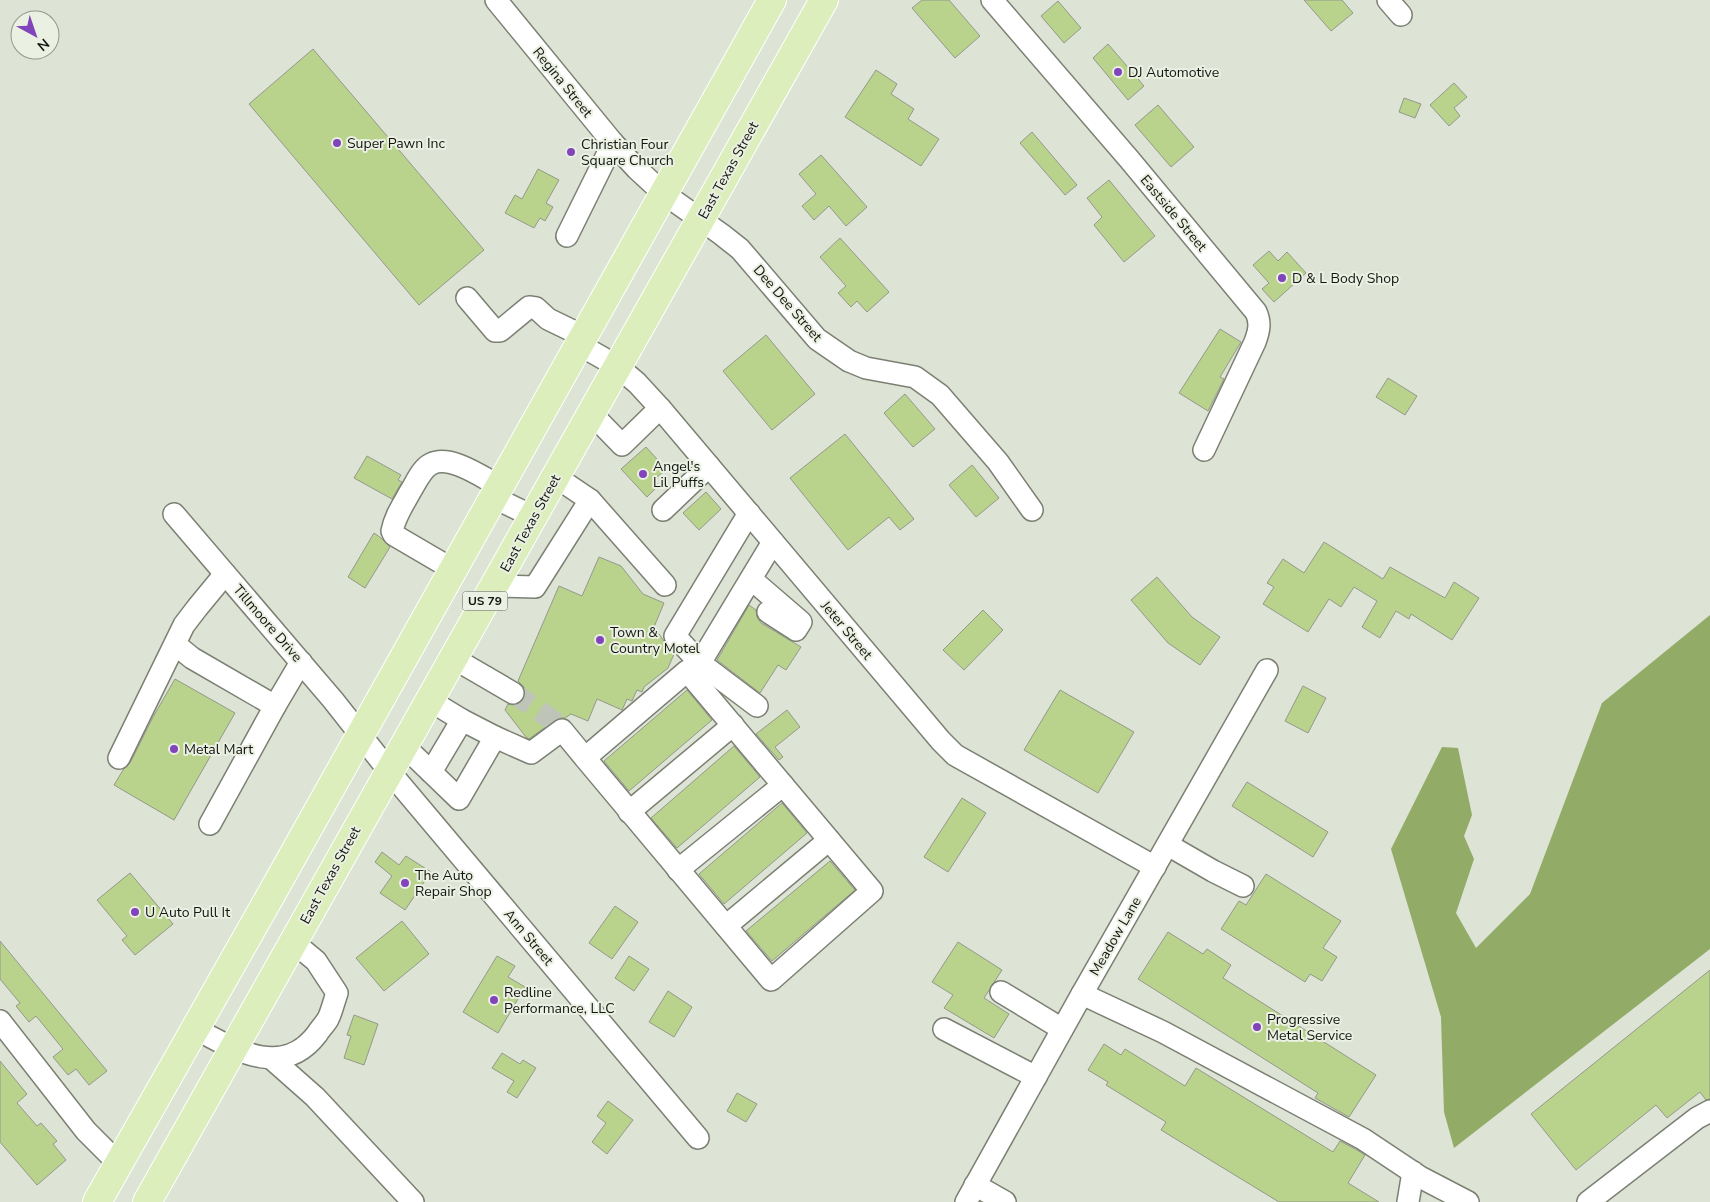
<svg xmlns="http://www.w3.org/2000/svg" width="1710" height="1202" font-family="'Nunito Sans',sans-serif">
  <rect width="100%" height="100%" fill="#dde3d5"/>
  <!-- forest -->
  <path fill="#92ab66" d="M1710 615V949L1454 1148 1444 1112 1441 1017 1391 849 1442 747 1458 748 1472 815 1464 836 1474 859 1456 913 1476 948 1530 894 1602 703Z"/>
  <!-- building -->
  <g fill="#b9d38c" stroke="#94998c">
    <path d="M922 0H949L980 36 955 58 912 8Z"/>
    <path d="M1304 0H1342L1353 13 1331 31Z"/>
    <path d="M1058 1 1081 28 1064 43 1041 16Z"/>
    <path d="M1108 44 1144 86 1128 100 1093 58Z"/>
    <path d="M313 49 484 250 419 305 249 104Z"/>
    <path d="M876 70 897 84 891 94 914 109 908 119 939 139 921 166 845 117Z"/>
    <path d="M1454 83 1467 97 1454 108 1460 116 1449 126 1430 105Z"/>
    <path d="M1404 98 1421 104 1415 118 1399 112Z"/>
    <path d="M1158 105 1194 147 1171 167 1135 125Z"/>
    <path d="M1032 132 1077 185 1065 195 1020 143Z"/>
    <path d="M821 155 867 207 846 226 829 206 814 220 802 206 816 194 799 174Z"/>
    <path d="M538 169 559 180 546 203 553 207 545 221 540 218 534 228 505 213 515 195 522 199Z"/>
    <path d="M1109 180 1155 236 1124 262 1094 225 1102 217 1087 198Z"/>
    <path d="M840 238 889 292 867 312 857 301 851 307 838 293 846 286 820 257Z"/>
    <path d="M1269 251 1278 261 1287 252 1306 273 1274 302 1262 289 1269 283 1253 265Z"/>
    <path d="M1220 329 1241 342 1220 377 1224 379 1208 411 1179 393Z"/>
    <path d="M766 335 815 394 772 430 723 371Z"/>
    <path d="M1388 378 1417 396 1405 415 1376 397Z"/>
    <path d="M905 394 935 429 913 447 884 413Z"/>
    <path d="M845 434 914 519 900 530 889 517 848 550 790 478Z"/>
    <path d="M646 447 666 469 654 480 659 485 647 497 621 469Z"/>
    <path d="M367 456 401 475 398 480 402 482 392 499 354 478Z"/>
    <path d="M972 465 999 498 976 517 949 485Z"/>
    <path d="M706 492 721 509 699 530 683 513Z"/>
    <path d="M374 533 381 538 390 547 365 588 348 577Z"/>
    <path d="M1324 542 1383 579 1390 567 1445 598 1454 582 1479 598 1452 640 1411 614 1409 619 1396 611 1380 638 1362 627 1377 601 1354 587 1341 607 1329 599 1308 632 1263 604 1274 587 1267 583 1283 559 1304 573Z"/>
    <path d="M599 557 621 566 643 594 664 603 654 627 666 644 674 654 668 668 644 687 642 692 637 690 632 701 627 699 622 710 597 699 588 721 571 714 565 718H560L555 720 529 739 526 737 505 710 508 704 513 705 519 704 524 699 525 694 524 687 518 681 559 586 582 596Z"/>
    <path d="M1157 577 1192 617 1220 637 1200 665 1168 643 1131 600Z"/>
    <path d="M749 605 756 610 757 617 761 623 801 647 786 670 778 665 760 693 717 660Z"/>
    <path d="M983 610 1003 630 964 670 943 650Z"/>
    <path d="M175 679 235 713 174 820 114 785 123 770 130 763 153 717Z"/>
    <path d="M1303 686 1326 698 1308 733 1285 721Z"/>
    <path d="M687 690 712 720 629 791 604 761Z"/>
    <path d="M1060 690 1134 732 1098 793 1024 750Z"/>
    <path d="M787 710 800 727 775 747 783 757 779 760 756 734Z"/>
    <path d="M734 746 760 777 677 848 651 818Z"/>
    <path d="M1247 782 1328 832 1313 857 1232 806Z"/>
    <path d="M962 798 986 813 948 872 924 857Z"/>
    <path d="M782 803 807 833 724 904 699 874Z"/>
    <path d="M382 852 399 865 406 856 431 872 405 910 380 893 392 876 375 862Z"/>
    <path d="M830 861 855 890 772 961 746 931Z"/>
    <path d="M130 873 173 924 135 955 122 940 127 936 97 900Z"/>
    <path d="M1266 874 1341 921 1323 948 1337 957 1322 981 1310 974 1305 982 1221 929 1239 901 1246 905Z"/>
    <path d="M615 906 638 922 612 959 589 943Z"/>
    <path d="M402 921 429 954 384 991 356 958Z"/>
    <path d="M1168 932 1203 954 1207 949 1231 965 1223 978 1376 1075 1349 1117 1315 1098 1318 1093 1138 979Z"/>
    <path d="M0 941 107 1071 89 1085 76 1069 68 1075 53 1057 63 1049 36 1016 29 1022 16 1006 20 1003 0 979Z"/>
    <path d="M958 942 1002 970 984 998 1009 1014 994 1038 944 1008 953 995 932 982Z"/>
    <path d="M497 956 515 966 508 977 525 987 498 1033 463 1012Z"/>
    <path d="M629 956 649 969 634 991 615 978Z"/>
    <path d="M1710 970V1099L1706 1100 1700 1092 1667 1118 1656 1105 1576 1170 1531 1114Z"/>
    <path d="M668 991 692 1007 674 1037 649 1022Z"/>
    <path d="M354 1015 378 1024 364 1065 344 1058 351 1036 347 1035Z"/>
    <path d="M1104 1044 1121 1055 1125 1049 1185 1086 1196 1068 1333 1152 1340 1141 1357 1150 1365 1155 1348 1183 1379 1202H1279L1161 1130 1166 1122 1106 1085 1108 1082 1088 1070Z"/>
    <path d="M502 1053 520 1064 523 1060 536 1068 517 1098 507 1092 514 1081 492 1068Z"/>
    <path d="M0 1061 27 1094 17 1103 37 1126 41 1123 57 1141 53 1144 66 1160 37 1185 0 1142Z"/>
    <path d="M737 1093 757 1104 746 1122 727 1111Z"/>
    <path d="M608 1101 633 1120 607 1154 592 1142 606 1123 597 1116Z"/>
  </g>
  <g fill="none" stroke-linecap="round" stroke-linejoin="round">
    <!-- minor-tunnel -->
    <path stroke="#bfc4b8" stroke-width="21" stroke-dasharray="21 11" stroke-linecap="butt" d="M513 693 558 724"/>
    <defs>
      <g id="minor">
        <path d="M496 0 613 143 637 169 663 193 721 234 740 249 817 339 849 361 866 368 915 377 940 395 998 462 1032 510"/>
        <path d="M992 0 1129 159 1256 312C1261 323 1259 331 1255 342L1204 450"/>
        <path d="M1388 0 1401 15"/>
        <path d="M567 236 613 143"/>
        <path d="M467 298 495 331H500L529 307 536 308 548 319 583 336"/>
        <path d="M578 344 617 366 637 383 660 408 941 741 955 755 1155 867"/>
        <path d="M591 413 622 445 660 408"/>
        <path d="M556 477 590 500"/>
        <path d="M493 497 534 517"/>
        <path d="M663 510 709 466"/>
        <path d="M749 513 675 636 700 663 773 542"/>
        <path d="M174 514 333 700 389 771 698 1138"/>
        <path d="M452 569 394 535 392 531C395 516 403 505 410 492 416 483 421 469 431 464 450 454 482 477 499 486"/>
        <path d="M751 579 801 622 796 630 768 612"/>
        <path d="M494 586 535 587 590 500 665 585"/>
        <path d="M176 645 192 658 275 706"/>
        <path d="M453 658 513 693"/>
        <path d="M700 663 757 706"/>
        <path d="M429 700 462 720"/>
        <path d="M403 745 459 799 495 737 531 753 562 730 585 758 771 980 872 891 687 671 585 758"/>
        <path d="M119 758 184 625 197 608 225 574"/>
        <path d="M431 772 462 720 495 737"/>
        <path d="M629 812 733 725"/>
        <path d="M210 824 275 706 301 662"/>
        <path d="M1168 845 1213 871 1243 886"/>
        <path d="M678 870 783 785"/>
        <path d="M726 926 829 840"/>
        <path d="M1001 992 1062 1029"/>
        <path d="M1082 994 1163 1032 1363 1139 1420 1177 1468 1202"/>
        <path d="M0 1021 86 1131 119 1164"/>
        <path d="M196 1029C235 1050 283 1079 317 1034 320 1029 325 1024 328 1019 332 1011 334 1001 337 993L316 961 292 941"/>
        <path d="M944 1029 1036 1077"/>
        <path d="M272 1059 315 1097 413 1202"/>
        <path d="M975 1185 1005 1202"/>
        <path d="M966 1202 1082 994 1267 670"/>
        <path d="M1408 1202 1413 1172"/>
        <path d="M1588 1202 1697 1118 1710 1111"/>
      </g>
      <g id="major">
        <path d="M97 1202C325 803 546 400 772 0"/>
        <path d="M147 1202 824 0"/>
      </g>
    </defs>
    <!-- minor casing -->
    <use href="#minor" stroke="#7b8073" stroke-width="24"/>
    <!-- major casing -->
    <use href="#major" stroke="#fff" stroke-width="30"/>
    <!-- minor -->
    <use href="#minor" stroke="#fff" stroke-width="21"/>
    <!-- major -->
    <use href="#major" stroke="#dceebc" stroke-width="28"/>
  </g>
  <!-- markers -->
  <g fill="#8144ba" stroke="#eaf0e2" stroke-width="2">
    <circle cx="1118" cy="72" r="5"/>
    <circle cx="337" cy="143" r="5"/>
    <circle cx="571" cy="152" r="5"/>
    <circle cx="1282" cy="278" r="5"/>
    <circle cx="643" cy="474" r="5"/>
    <circle cx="600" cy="640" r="5"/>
    <circle cx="174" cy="749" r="5"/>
    <circle cx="405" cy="883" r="5"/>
    <circle cx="135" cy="912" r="5"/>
    <circle cx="494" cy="1000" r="5"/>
    <circle cx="1257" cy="1027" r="5"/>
  </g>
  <g text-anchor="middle" stroke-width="4" stroke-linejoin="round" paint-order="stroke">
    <!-- shield labels -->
    <rect fill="#eaf0e2" stroke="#545750" stroke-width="1" x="462.5" y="591.5" width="45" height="19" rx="4"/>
    <g font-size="12" font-weight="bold" fill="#141511">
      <text x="485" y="605">US 79</text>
    </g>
    <!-- poi labels -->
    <g font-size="14" fill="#141511" stroke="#eaf0e2" text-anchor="start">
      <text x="1128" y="77">DJ Automotive</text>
      <text x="347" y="148">Super Pawn Inc</text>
      <text x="581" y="149">Christian Four<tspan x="581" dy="16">Square Church</tspan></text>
      <text x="1292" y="283">D &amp; L Body Shop</text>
      <text x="653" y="471">Angel's<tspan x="653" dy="16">Lil Puffs</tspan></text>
      <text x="610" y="637">Town &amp;<tspan x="610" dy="16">Country Motel</tspan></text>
      <text x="184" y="754">Metal Mart</text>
      <text x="415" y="880">The Auto<tspan x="415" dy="16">Repair Shop</tspan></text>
      <text x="145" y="917">U Auto Pull It</text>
      <text x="504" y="997">Redline<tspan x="504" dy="16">Performance, LLC</tspan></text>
      <text x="1267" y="1024">Progressive<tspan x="1267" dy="16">Metal Service</tspan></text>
    </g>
    <!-- street labels -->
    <g font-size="14" fill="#141511" stroke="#eaf0e2">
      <text transform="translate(563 82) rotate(51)" y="5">Regina Street</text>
      <text transform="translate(728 170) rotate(-61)" y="5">East Texas Street</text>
      <text transform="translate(1174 213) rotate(50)" y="5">Eastside Street</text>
      <text transform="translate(788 303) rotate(49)" y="5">Dee Dee Street</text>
      <text transform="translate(530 523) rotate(-61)" y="5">East Texas Street</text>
      <text transform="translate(268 623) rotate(49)" y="5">Tillmoore Drive</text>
      <text transform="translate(847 630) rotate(50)" y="5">Jeter Street</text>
      <text transform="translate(330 875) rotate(-61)" y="5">East Texas Street</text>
      <text transform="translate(1115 936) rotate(-60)" y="5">Meadow Lane</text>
      <text transform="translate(529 937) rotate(50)" y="5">Ann Street</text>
    </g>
  </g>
  <!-- north arrow -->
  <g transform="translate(35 35) rotate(140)"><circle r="24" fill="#eaf0e2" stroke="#94988e"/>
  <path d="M0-4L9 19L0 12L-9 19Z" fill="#8144ba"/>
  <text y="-8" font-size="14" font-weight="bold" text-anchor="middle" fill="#141511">N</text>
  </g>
</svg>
